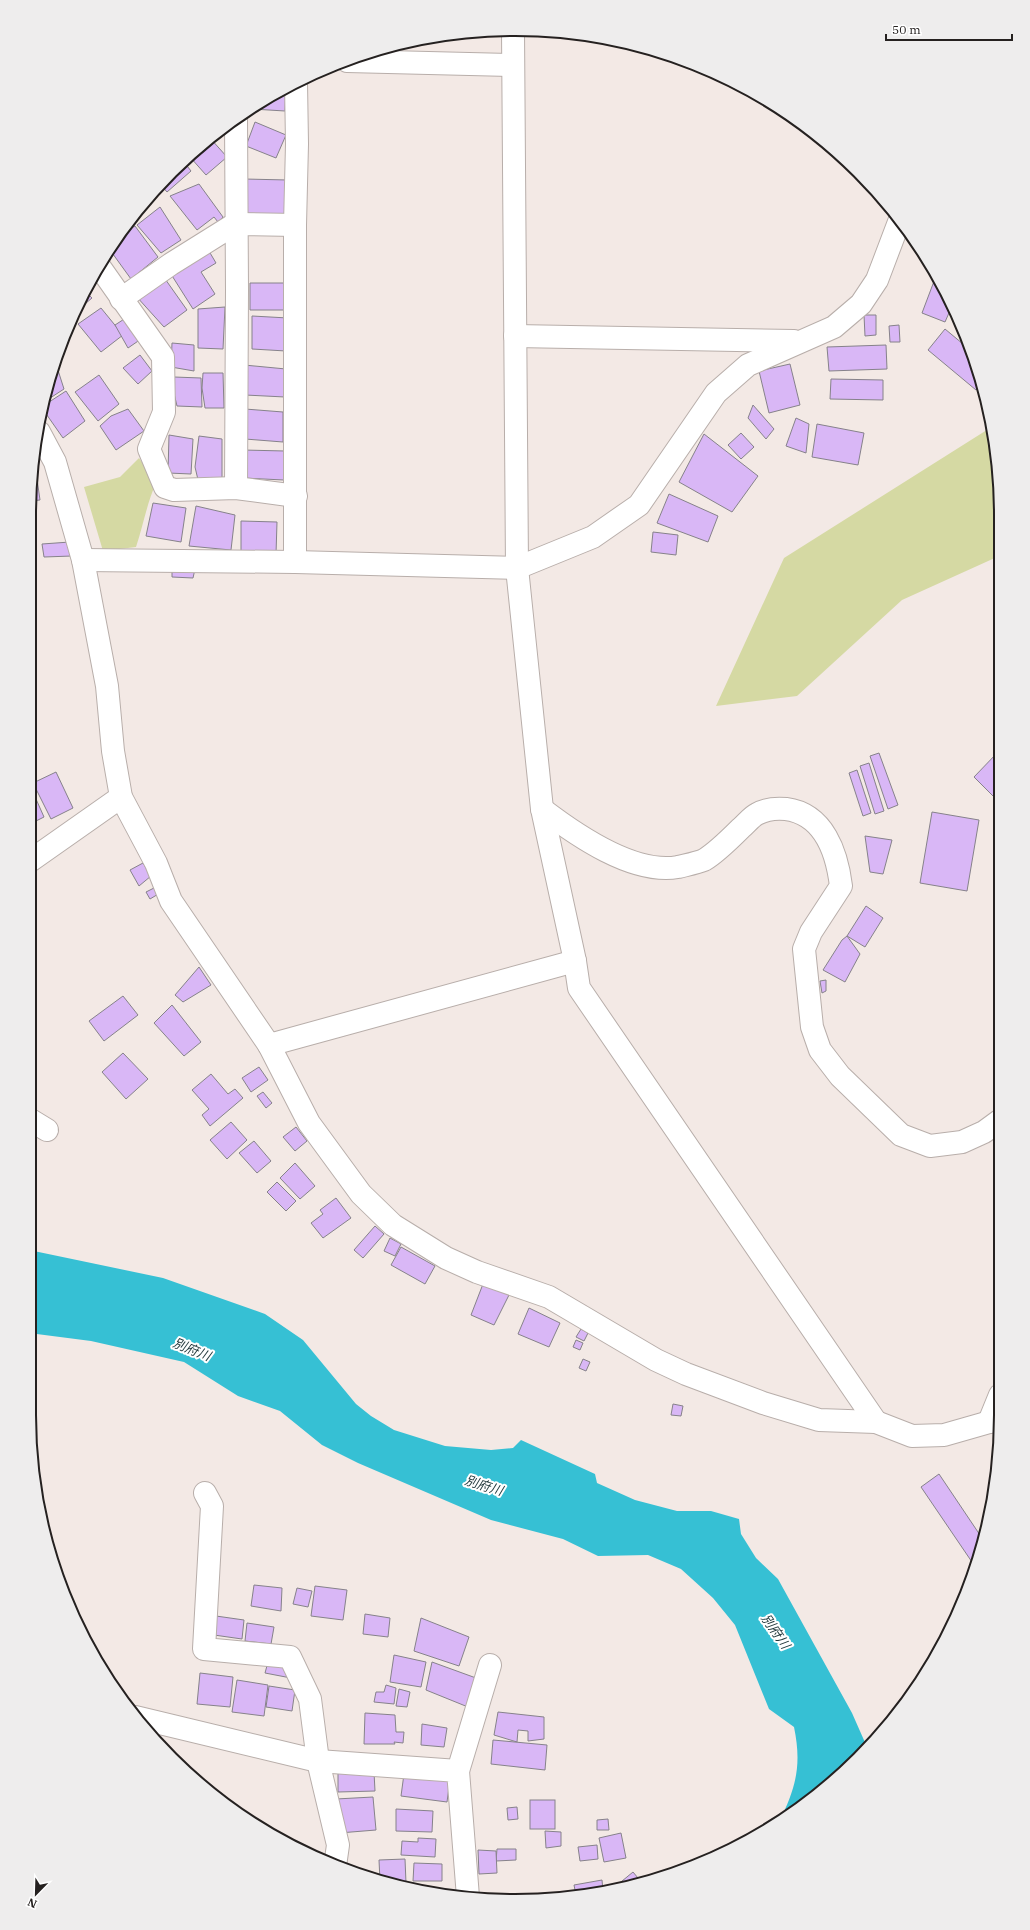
<svg xmlns="http://www.w3.org/2000/svg" width="1030" height="1930" font-family="'IBM Plex Serif','Noto Sans JP',serif">
  <rect width="100%" height="100%" fill="#f3e9e5"/>
  <!-- green -->
  <g fill="#d5d9a3">
    <path d="M990 428 997 452V557L902 600 797 696 716 706 784 558Z"/>
    <path d="M139 458 156 483C147 503 143 526 136 547L103 551 84 487 120 477Z"/>
  </g>
  <!-- water -->
  <path fill="#36c0d4" d="M29 1250 163 1278 265 1314 303 1340 356 1404 371 1416 394 1430 445 1446 491 1450 513 1448 521 1440 595 1474 597 1483 635 1500 677 1511H711L739 1519 741 1534 756 1558 778 1579 852 1713 867 1747 836 1780 779 1822C796 1788 802 1765 794 1727L769 1709 735 1625 713 1598 681 1569 648 1555 598 1556 563 1539 491 1520 358 1463 322 1445 280 1411 238 1396 184 1362 91 1341 29 1333Z"/>
  <!-- building -->
  <g fill="#d9b7f6" stroke="#86828a">
    <path d="M286 88 285 111 252 109Z"/>
    <path d="M255 122 286 135 276 158 246 146Z"/>
    <path d="M210 138 227 157 206 175 190 157Z"/>
    <path d="M184 162 191 171 167 192 160 184Z"/>
    <path d="M244 179 288 180 286 214H246Z"/>
    <path d="M199 184 223 217 218 222 214 217 197 230 170 196Z"/>
    <path d="M151 193 154 197 139 209 149 195Z"/>
    <path d="M160 207 181 240 161 253 137 225Z"/>
    <path d="M135 226 158 257 131 279 110 250 121 235Z"/>
    <path d="M206 246 216 263 201 272 215 294 193 309 169 271Z"/>
    <path d="M163 276 187 310 164 327 136 296Z"/>
    <path d="M936 276 952 306 945 322 922 313Z"/>
    <path d="M250 283H287L286 310H250Z"/>
    <path d="M86 292 92 298 79 309Z"/>
    <path d="M225 307 223 349 198 348V309Z"/>
    <path d="M101 308 123 335 101 352 78 324Z"/>
    <path d="M132 314 144 337 128 348 115 325Z"/>
    <path d="M864 315H876V335L865 336Z"/>
    <path d="M252 316 288 318 286 351 252 349Z"/>
    <path d="M899 325 900 342H890L889 326Z"/>
    <path d="M945 329 969 349 979 386 976 390 928 350Z"/>
    <path d="M172 343 194 345V371L171 367Z"/>
    <path d="M886 345 887 369 829 371 827 347Z"/>
    <path d="M140 355 152 371 138 384 123 368Z"/>
    <path d="M56 364 64 389 44 402 46 389Z"/>
    <path d="M790 364 800 405 769 413 759 371Z"/>
    <path d="M244 365 286 369 285 397 245 395Z"/>
    <path d="M203 373H223L224 408H205L202 388Z"/>
    <path d="M99 375 119 404 98 421 75 392Z"/>
    <path d="M174 377 201 378 202 407 177 406 173 389Z"/>
    <path d="M831 379 883 380V400L830 399Z"/>
    <path d="M66 391 85 421 63 438 42 408 43 406Z"/>
    <path d="M753 405 774 429 766 439 748 418Z"/>
    <path d="M128 409 144 431 116 450 100 426 111 416Z"/>
    <path d="M245 409 283 412V442L245 439Z"/>
    <path d="M796 418 809 424 806 453 786 446Z"/>
    <path d="M817 424 864 433 858 465 812 457Z"/>
    <path d="M741 433 754 447 741 459 728 445Z"/>
    <path d="M704 434 758 476 732 512 679 482Z"/>
    <path d="M169 435 193 439 191 474 168 473Z"/>
    <path d="M199 436 222 439V483L199 484 195 467Z"/>
    <path d="M243 450 285 451 284 480 243 478Z"/>
    <path d="M34 458 40 500 30 501V483Z"/>
    <path d="M669 494 718 516 708 542 657 523Z"/>
    <path d="M153 503 186 508 181 542 146 536Z"/>
    <path d="M196 506 235 515 231 550 189 546Z"/>
    <path d="M241 521 277 522 276 554 241 555Z"/>
    <path d="M653 532 678 535 676 555 651 552Z"/>
    <path d="M70 542 72 556 44 557 42 544Z"/>
    <path d="M172 567 195 569 193 578 172 577Z"/>
    <path d="M998 752V795L995 798 974 777Z"/>
    <path d="M879 753 898 805 888 809 870 756Z"/>
    <path d="M869 763 884 811 875 814 860 766Z"/>
    <path d="M857 770 871 813 863 816 849 773Z"/>
    <path d="M56 772 73 808 51 819 33 783Z"/>
    <path d="M36 799 44 817 30 824V802Z"/>
    <path d="M932 812 979 820 967 891 920 883Z"/>
    <path d="M865 836 892 840 883 874 870 872Z"/>
    <path d="M143 863 151 876 139 886 130 870Z"/>
    <path d="M156 887 160 893 150 899 146 892Z"/>
    <path d="M866 906 883 918 865 947 847 936Z"/>
    <path d="M847 936 860 954 845 982 823 970 842 940Z"/>
    <path d="M199 967 211 985 183 1002 175 995Z"/>
    <path d="M826 980V991L822 993 820 981Z"/>
    <path d="M123 996 138 1015 104 1041 89 1021Z"/>
    <path d="M172 1005 201 1042 184 1056 154 1023Z"/>
    <path d="M123 1053 148 1079 126 1099 102 1072Z"/>
    <path d="M259 1067 268 1080 251 1092 242 1078Z"/>
    <path d="M211 1074 228 1094 235 1089 243 1098 210 1126 202 1115 209 1109 192 1090Z"/>
    <path d="M263 1092 272 1103 266 1108 257 1096Z"/>
    <path d="M231 1122 247 1140 227 1159 210 1140Z"/>
    <path d="M296 1127 307 1141 295 1151 283 1137Z"/>
    <path d="M254 1141 271 1161 257 1173 239 1153Z"/>
    <path d="M295 1163 315 1186 300 1199 280 1178Z"/>
    <path d="M277 1182 296 1201 286 1211 267 1192Z"/>
    <path d="M336 1198 351 1218 323 1238 311 1223 323 1214 320 1210Z"/>
    <path d="M375 1226 384 1234 363 1258 354 1250Z"/>
    <path d="M390 1238 401 1244 395 1256 384 1251Z"/>
    <path d="M401 1247 435 1266 425 1284 391 1265Z"/>
    <path d="M483 1284 509 1295 494 1325 471 1315Z"/>
    <path d="M529 1308 560 1323 549 1347 518 1334Z"/>
    <path d="M581 1329 588 1333 584 1341 576 1337Z"/>
    <path d="M576 1340 583 1343 580 1350 573 1347Z"/>
    <path d="M583 1359 590 1362 586 1371 579 1368Z"/>
    <path d="M673 1404 683 1406 681 1416 671 1415Z"/>
    <path d="M939 1474 984 1541 974 1565 921 1487Z"/>
    <path d="M254 1585 282 1588 281 1611 251 1606Z"/>
    <path d="M315 1586 347 1590 343 1620 311 1616Z"/>
    <path d="M297 1588 312 1591 308 1607 293 1604Z"/>
    <path d="M365 1614 390 1618 388 1637 363 1634Z"/>
    <path d="M216 1616 244 1620 242 1639 214 1635Z"/>
    <path d="M421 1618 469 1637 459 1666 414 1651Z"/>
    <path d="M247 1623 274 1627 271 1644 245 1641Z"/>
    <path d="M394 1655 426 1662 421 1687 390 1682Z"/>
    <path d="M268 1662 293 1667 291 1678 265 1673Z"/>
    <path d="M432 1662 476 1678 468 1707 426 1690Z"/>
    <path d="M200 1673 233 1677 230 1707 197 1704Z"/>
    <path d="M237 1680 268 1685 264 1716 232 1712Z"/>
    <path d="M386 1685 396 1688 394 1704 374 1702 376 1692H384Z"/>
    <path d="M269 1686 295 1690 292 1711 266 1707Z"/>
    <path d="M399 1689 410 1692 407 1707 396 1706Z"/>
    <path d="M498 1712 544 1717V1739L528 1741V1731L518 1730 517 1742 494 1735Z"/>
    <path d="M365 1713 395 1715 396 1732H404L403 1743 394 1742 395 1744H364Z"/>
    <path d="M422 1724 447 1728 444 1747 421 1745Z"/>
    <path d="M493 1740 547 1745 545 1770 491 1764Z"/>
    <path d="M374 1772 375 1791 338 1792V1773Z"/>
    <path d="M404 1774 450 1780 447 1802 401 1796Z"/>
    <path d="M373 1797 376 1830 339 1833 336 1799Z"/>
    <rect x="530" y="1800" width="25" height="29"/>
    <path d="M517 1807 518 1819 508 1820 507 1808Z"/>
    <path d="M396 1809 433 1811 432 1832 396 1831Z"/>
    <path d="M608 1819 609 1830H597V1820Z"/>
    <path d="M545 1831 561 1832V1846L546 1848Z"/>
    <path d="M621 1833 626 1858 604 1862 599 1838Z"/>
    <path d="M418 1838 436 1839 435 1857 401 1855 402 1841 418 1842Z"/>
    <path d="M597 1845 598 1859 580 1861 578 1847Z"/>
    <path d="M497 1849H516V1860L496 1861Z"/>
    <path d="M478 1850 496 1851 497 1873 479 1874Z"/>
    <path d="M405 1859 406 1883 388 1884 380 1881 379 1860Z"/>
    <path d="M414 1863 442 1864V1881H413Z"/>
    <path d="M633 1872 643 1884 618 1888 616 1886Z"/>
    <path d="M602 1880 603 1891 576 1895 574 1885Z"/>
  </g>
  <g fill="none" stroke-linecap="round" stroke-linejoin="round">
    <defs>
      <g id="minor">
        <path d="M513 31 517 568 542 809 575 961 579 988 876 1422"/>
        <path d="M347 61 513 65"/>
        <path d="M236 119 237 290 236 488"/>
        <path d="M99 266 163 357 164 412 149 449 165 487 174 490 236 488 296 496"/>
        <path d="M121 299 171 264 235 224 295 225"/>
        <path d="M515 336 794 341"/>
        <path d="M39 432 55 462 83 560 107 686 113 751 121 797 156 863 171 901 269 1045 309 1123 361 1194 393 1225 446 1258 477 1272 549 1297 656 1360 686 1374 763 1403 819 1420 876 1422 912 1436 944 1435 1000 1419"/>
        <path d="M83 560 295 562 517 568 593 537 639 505 716 393 748 365 834 327 861 304 877 280 899 222"/>
        <path d="M295 562V225L297 144 296 82"/>
        <path d="M542 809C576 835 633 875 678 867 686 865 697 863 704 860 716 853 731 838 741 828 746 824 751 817 757 814 766 809 776 808 786 809 824 814 837 853 841 886L811 932 804 949 812 1027 820 1050 840 1076 901 1135 930 1146 962 1142 984 1132 999 1121"/>
        <path d="M30 861 121 797"/>
        <path d="M269 1045 575 961"/>
        <path d="M29 1119 47 1130"/>
        <path d="M989 1422 1000 1395"/>
        <path d="M205 1493 212 1506 204 1649 290 1657 310 1699 318 1761 338 1845 335 1866"/>
        <path d="M135 1717 318 1761 458 1771 468 1897"/>
        <path d="M458 1771 490 1665"/>
      </g>
    </defs>
    <!-- minor casing -->
    <use href="#minor" stroke="#b8aeaa" stroke-width="24"/>
    <!-- minor -->
    <use href="#minor" stroke="#fff" stroke-width="22"/>
  </g>
  <g text-anchor="middle" stroke-width="4" stroke-linejoin="round" paint-order="stroke">
    <!-- water labels -->
    <g font-size="13" font-style="italic" fill="#1f3539" stroke="#fff">
      <text transform="translate(192 1349) rotate(22)" y="5">別府川</text>
      <text transform="translate(484 1485) rotate(17)" y="5">別府川</text>
      <text transform="translate(776 1631) rotate(55)" y="5">別府川</text>
    </g>
  </g>
  <!-- crop -->
  <path d="M0 0H1030V1930H0ZM515 36H515A479 479 0 0 1 994 515V1415A479 479 0 0 1 515 1894H515A479 479 0 0 1 36 1415V515A479 479 0 0 1 515 36Z" fill="#eeeded" fill-rule="evenodd"/>
  <path fill="none" stroke="#252120" stroke-width="2" d="M515 36H515A479 479 0 0 1 994 515V1415A479 479 0 0 1 515 1894H515A479 479 0 0 1 36 1415V515A479 479 0 0 1 515 36Z"/>
  <!-- north arrow -->
  <g transform="translate(36 1894) rotate(203)" stroke="#ffffff" stroke-width="3" paint-order="stroke">
  <path d="M0-3L7 15L0 10L-7 15Z" fill="#252120"/>
  <text y="-6" font-size="11" font-weight="bold" text-anchor="middle" fill="#252120">N</text>
  </g>
  <!-- scale -->
  <path d="M886 34v6h126v-6" fill="none" stroke="#252120" stroke-width="2"/>
  <text x="892" y="34" font-size="12" fill="#252120" stroke="#ffffff" stroke-width="3" paint-order="stroke">50 m</text>
</svg>
